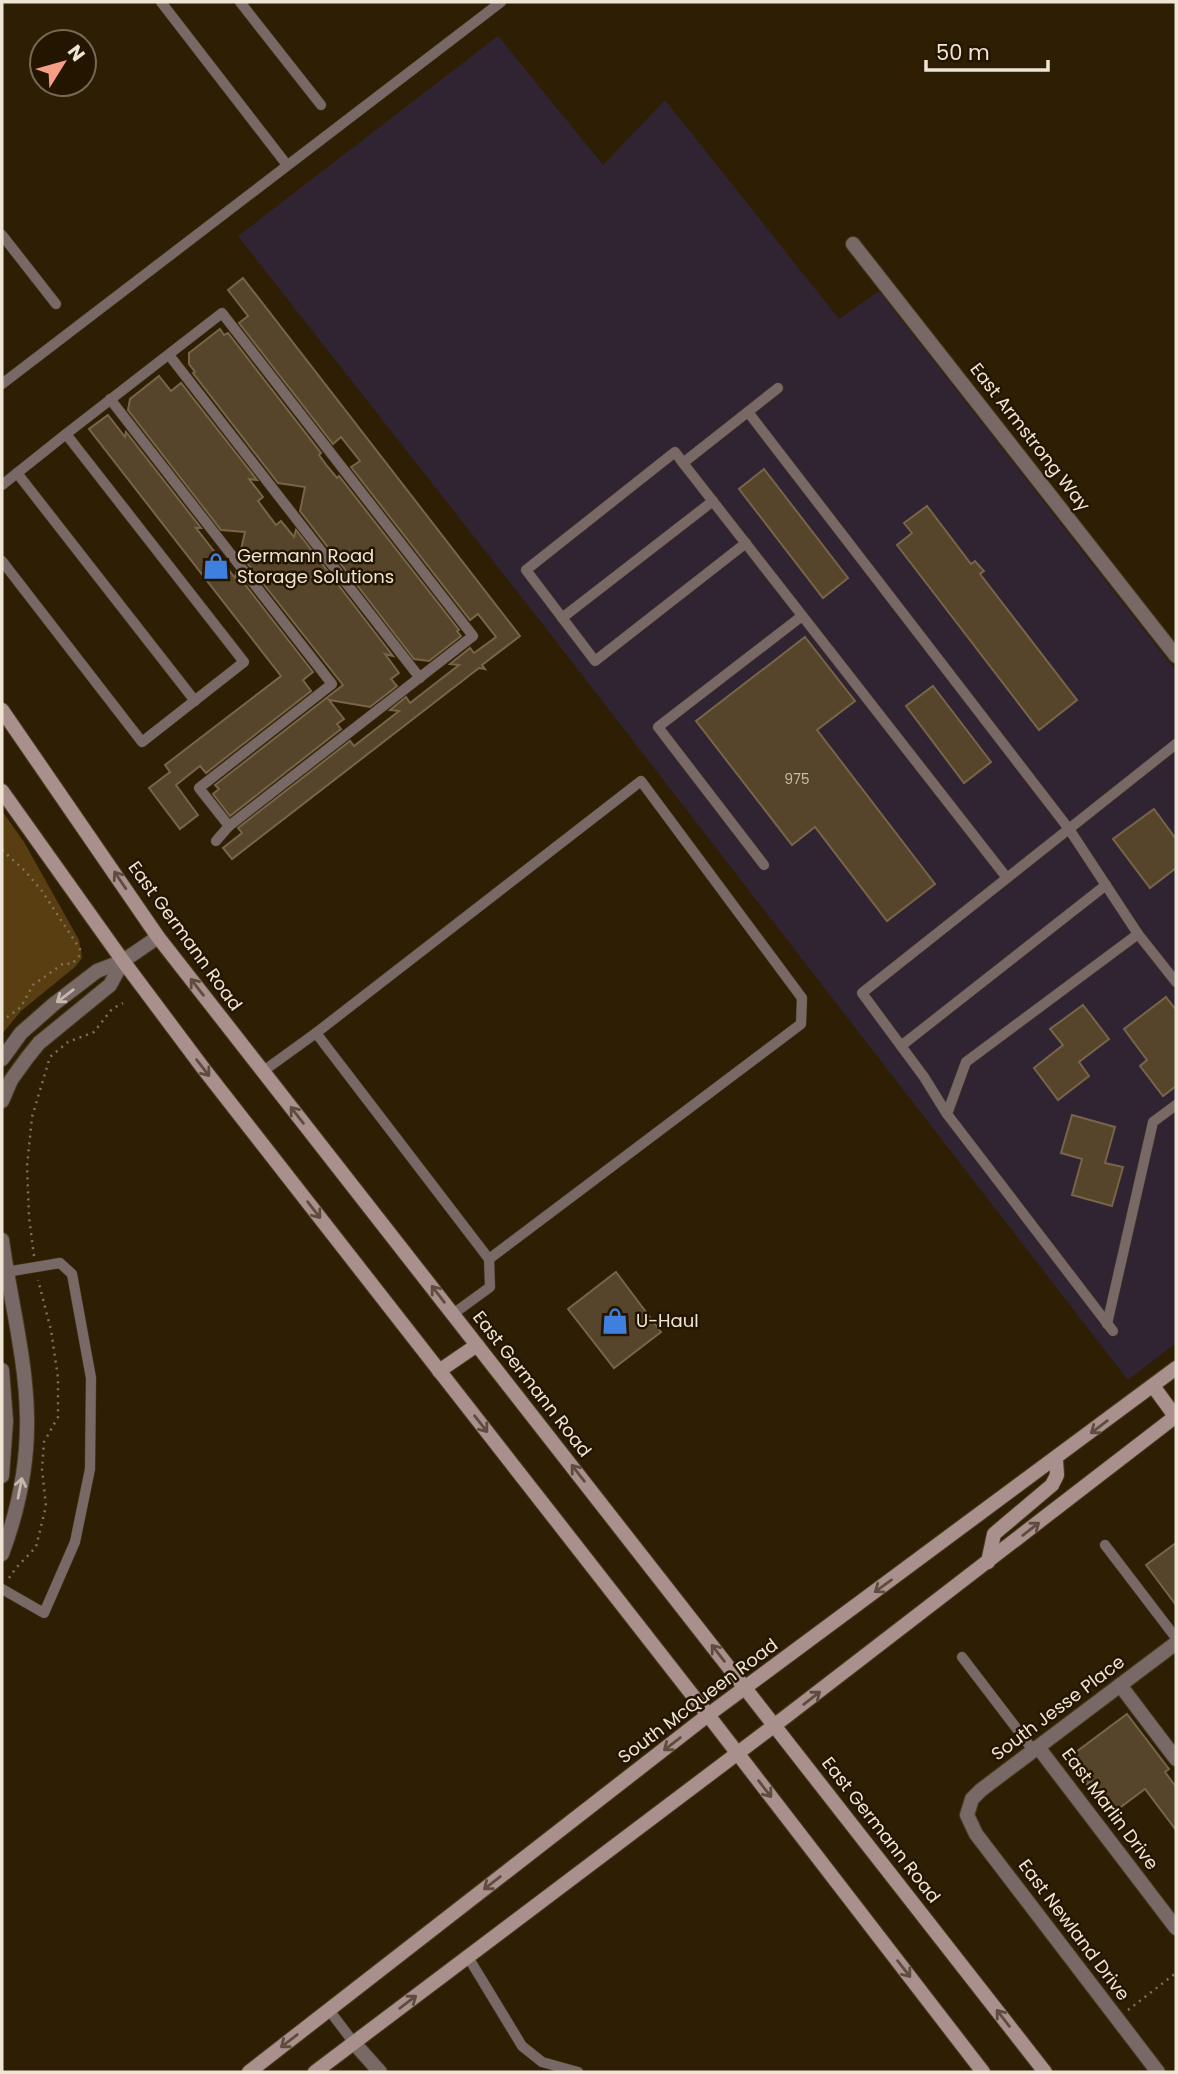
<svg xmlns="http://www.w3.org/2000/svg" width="1178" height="2074" font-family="Poppins,sans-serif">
  <rect width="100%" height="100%" fill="#2e1f04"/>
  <!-- industrial -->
  <path fill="#302433" d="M498 36 603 165 665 100 839 319 879 291 1176 671V1343L1128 1380 545 627 238 236Z"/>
  <!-- green -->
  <path fill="#583e10" d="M2 811 24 842 79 940 82 958 75 967 21 1011 2 1034Z"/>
  <!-- building -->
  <g fill="#56452a" stroke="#776549" stroke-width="2">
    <path d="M243 278 520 636 482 665 485 669 479 668 232 859 223 848 242 833 238 828 350 741 354 746 399 711 390 710 406 697 410 703 459 665 450 664 470 648 474 653 496 637 478 614 470 620 351 467 360 461 341 437 333 444 239 323 248 316 228 290Z"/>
    <path d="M220 329 224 335 228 333 321 453 319 455 327 466 337 478 339 476 459 630 457 631 461 636 429 661 414 659 300 511 305 487 278 483 193 373 195 372 189 364V353Z"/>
    <path d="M159 376 171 391 181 383 257 480 249 479 263 497 258 501 276 525 281 521 294 537 296 530 393 656 385 654 399 673 391 679 397 686 370 707 329 700 344 719 337 724 341 729 230 816 213 794 219 789 215 785 343 685 240 554 245 532 221 530 128 410 130 399Z"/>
    <path d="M108 415 125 437 126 432 201 528H196L235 578 236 573 313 672 303 680 311 691 206 773 200 766 176 785 198 815 180 829 149 788 170 772 165 765 281 676 89 429Z"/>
    <path d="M764 469 848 578 823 598 739 489Z"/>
    <path d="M927 506 971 564 975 561 984 571 980 574 1077 700 1039 730 897 545 912 533 904 523Z"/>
    <path d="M805 637 855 701 817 730 935 884 887 921 815 827 792 845 696 721Z"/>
    <path d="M933 686 991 762 964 783 906 706Z"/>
    <path d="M1154 809 1176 839V868L1150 888 1113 839Z"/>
    <path d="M1166 997 1176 1010V1086L1163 1096 1140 1066 1147 1060 1124 1029Z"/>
    <path d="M1083 1005 1109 1039 1079 1062 1089 1076 1058 1100 1034 1068 1063 1045 1050 1029Z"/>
    <path d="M1072 1115 1115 1127 1105 1163 1123 1167 1112 1206 1072 1195 1082 1159 1061 1153Z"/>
    <path d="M616 1272 661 1332 614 1368 568 1309Z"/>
    <path d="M1176 1543V1605L1146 1565Z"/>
    <path d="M1127 1714 1169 1769 1165 1772 1176 1787V1830L1145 1789 1114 1812 1091 1781 1087 1784 1068 1758Z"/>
  </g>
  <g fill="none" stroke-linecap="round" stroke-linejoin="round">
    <defs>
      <g id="lane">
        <path d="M161 2 287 165"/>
        <path d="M240 2 321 105"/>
        <path d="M2 235 56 304"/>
        <path d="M169 355 420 678"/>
        <path d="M2 384 501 2"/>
        <path d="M778 388 683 463 1007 878"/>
        <path d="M748 412 1069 829 1138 934 1176 982"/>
        <path d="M66 434 222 313 473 636 229 826 199 788 332 684 110 399"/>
        <path d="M683 463 675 452 526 570 595 661 746 543"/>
        <path d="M17 473 195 701"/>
        <path d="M2 485 66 434 244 662 142 742 2 561"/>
        <path d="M562 618 713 501"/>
        <path d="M216 841 229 826"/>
        <path d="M764 865 658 727 802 616"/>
        <path d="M316 1033 641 781 802 998 801 1024 489 1259"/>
        <path d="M901 1046 1106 885"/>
        <path d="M262 1072 316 1033 489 1259 490 1287 453 1314"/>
        <path d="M947 1114 966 1062 1138 934"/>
        <path d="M1107 1324 1153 1122 1176 1105"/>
        <path d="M1113 1331 947 1114 924 1077 862 993 1176 744"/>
        <path d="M1105 1545 1176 1638"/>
        <path d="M2 1589 44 1613 75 1542 90 1469 91 1378 72 1274 60 1263 6 1272"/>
        <path d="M962 1657 1033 1750"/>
        <path d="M468 1957 522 2046 542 2062 578 2072"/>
        <path d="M329 2010 354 2043"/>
      </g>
      <g id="street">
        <path d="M853 244 1176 656"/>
        <path d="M2 1059 21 1033 54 1004 97 971 123 961 158 937"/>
        <path d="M2 1101 11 1080 27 1058 39 1043 110 985 123 961"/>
        <path d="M2 1240C10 1298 26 1358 27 1416 28 1463 18 1511 2 1554"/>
        <path d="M2 1370 6 1421 2 1476"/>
        <path d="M1120 1685 1176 1759"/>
        <path d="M1038 1747 1176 1928"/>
        <path d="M354 2043 380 2072"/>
        <path d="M1158 2072 976 1834 967 1815 972 1799 981 1790 1176 1643"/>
      </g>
      <g id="secondary">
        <path d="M2 710 158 937 1045 2072"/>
        <path d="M2 791 123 961 203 1068 708 1715 983 2072"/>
        <path d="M439 1371 477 1345"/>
        <path d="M1153 1386 1175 1416"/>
        <path d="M988 1562 994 1534 1052 1485 1057 1475 1056 1460"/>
        <path d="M249 2072 708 1715 1176 1368"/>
        <path d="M315 2072 775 1725 1176 1416"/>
      </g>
    </defs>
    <!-- lane casing -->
    <use href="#lane" stroke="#493b21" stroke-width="11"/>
    <!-- street casing -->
    <use href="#street" stroke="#493b21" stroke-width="16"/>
    <!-- secondary casing -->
    <use href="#secondary" stroke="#493b21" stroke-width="16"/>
    <!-- path -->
    <g stroke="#7f725b" stroke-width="2.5" stroke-dasharray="2 5" stroke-linecap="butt">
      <path d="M2 850 25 871 42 891 80 949 79 956 72 964 64 963 33 985 21 1007 2 1021"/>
      <path d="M34 1256 29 1217 27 1166 32 1117 50 1057 68 1042 94 1032 112 1009 123 1003"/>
      <path d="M9 1578 16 1568 36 1547 46 1506 42 1469 44 1442 58 1417V1378L51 1330 38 1280"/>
      <path d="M1128 2010 1176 1973"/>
    </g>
    <!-- lane -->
    <use href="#lane" stroke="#786866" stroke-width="10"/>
    <!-- street -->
    <use href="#street" stroke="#786866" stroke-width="14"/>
    <!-- secondary -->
    <use href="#secondary" stroke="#aa908c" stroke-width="14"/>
  </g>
  <!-- one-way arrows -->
  <defs><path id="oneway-shaft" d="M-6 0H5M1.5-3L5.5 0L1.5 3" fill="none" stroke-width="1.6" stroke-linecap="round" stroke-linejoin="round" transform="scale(1.75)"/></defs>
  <g stroke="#604c3f">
    <use href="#oneway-shaft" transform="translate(120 880) rotate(-124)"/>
    <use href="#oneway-shaft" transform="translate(197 987) rotate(-128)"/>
    <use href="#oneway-shaft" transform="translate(203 1068) rotate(52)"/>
    <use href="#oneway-shaft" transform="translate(297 1115) rotate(-128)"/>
    <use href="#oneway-shaft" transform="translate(314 1210) rotate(52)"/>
    <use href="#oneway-shaft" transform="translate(438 1294) rotate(-128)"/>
    <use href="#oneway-shaft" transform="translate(481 1424) rotate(52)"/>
    <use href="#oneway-shaft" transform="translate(1099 1427) rotate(143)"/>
    <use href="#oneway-shaft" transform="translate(578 1473) rotate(-128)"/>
    <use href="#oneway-shaft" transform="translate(1031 1529) rotate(-38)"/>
    <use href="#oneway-shaft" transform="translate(883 1586) rotate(144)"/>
    <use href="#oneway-shaft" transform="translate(718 1653) rotate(-128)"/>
    <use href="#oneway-shaft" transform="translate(812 1698) rotate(-38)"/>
    <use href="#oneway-shaft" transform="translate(672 1744) rotate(142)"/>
    <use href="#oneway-shaft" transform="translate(765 1789) rotate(52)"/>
    <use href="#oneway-shaft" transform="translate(492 1883) rotate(142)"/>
    <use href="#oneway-shaft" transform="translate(904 1969) rotate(52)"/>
    <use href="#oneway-shaft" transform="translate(408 2002) rotate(-37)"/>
    <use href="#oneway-shaft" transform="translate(1003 2018) rotate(-128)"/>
    <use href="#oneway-shaft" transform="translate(289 2041) rotate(142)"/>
  </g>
  <g stroke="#c5b9ae">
    <use href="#oneway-shaft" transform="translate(65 996) rotate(143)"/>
    <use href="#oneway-shaft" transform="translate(20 1488) rotate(-79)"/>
  </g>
  <!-- icons -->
  <defs>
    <symbol id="shop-bare" viewBox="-9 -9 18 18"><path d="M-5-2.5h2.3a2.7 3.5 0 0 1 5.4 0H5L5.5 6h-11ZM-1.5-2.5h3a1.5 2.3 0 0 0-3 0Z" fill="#3f7fe0" stroke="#241500" stroke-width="2.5" paint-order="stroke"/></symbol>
  </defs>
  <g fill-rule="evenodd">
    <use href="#shop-bare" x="197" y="547" width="38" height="38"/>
    <use href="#shop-bare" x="596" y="1302" width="38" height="38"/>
  </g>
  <g text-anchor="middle" stroke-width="5" stroke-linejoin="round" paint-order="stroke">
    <!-- number labels -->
    <g font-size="14" fill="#c9bdaa">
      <text x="797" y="784">975</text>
    </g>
    <!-- street labels -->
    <g font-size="18" fill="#efe5d5" stroke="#241500">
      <text transform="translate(1030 437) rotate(52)" y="6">East Armstrong Way</text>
      <text transform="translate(185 936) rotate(54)" y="6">East Germann Road</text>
      <text transform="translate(532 1384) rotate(52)" y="6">East Germann Road</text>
      <text transform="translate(698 1701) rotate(-37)" y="6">South McQueen Road</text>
      <text transform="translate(1058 1708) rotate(-37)" y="6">South Jesse Place</text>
      <text transform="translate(1110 1809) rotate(53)" y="6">East Marlin Drive</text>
      <text transform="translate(881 1830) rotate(52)" y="6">East Germann Road</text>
      <text transform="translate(1074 1930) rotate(53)" y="6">East Newland Drive</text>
    </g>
    <!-- poi labels -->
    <g font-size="18" fill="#efe5d5" stroke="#241500" text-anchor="start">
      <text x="237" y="562">Germann Road<tspan x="237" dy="21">Storage Solutions</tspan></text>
      <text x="636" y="1327">U-Haul</text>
    </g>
  </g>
  <!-- border -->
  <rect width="1178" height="2074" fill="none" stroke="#efe5d5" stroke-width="7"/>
  <!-- north arrow -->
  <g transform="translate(63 63) rotate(53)"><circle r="33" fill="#241500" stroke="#756855" stroke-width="2"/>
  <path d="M0-5L12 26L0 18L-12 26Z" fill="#f49e87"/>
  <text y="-10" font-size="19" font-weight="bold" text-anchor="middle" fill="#efe5d5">N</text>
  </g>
  <!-- scale -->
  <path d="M926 60v10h122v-10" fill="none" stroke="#efe5d5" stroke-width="3.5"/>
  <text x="936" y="60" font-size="21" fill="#efe5d5" stroke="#241500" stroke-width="5" paint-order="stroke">50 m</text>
</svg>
